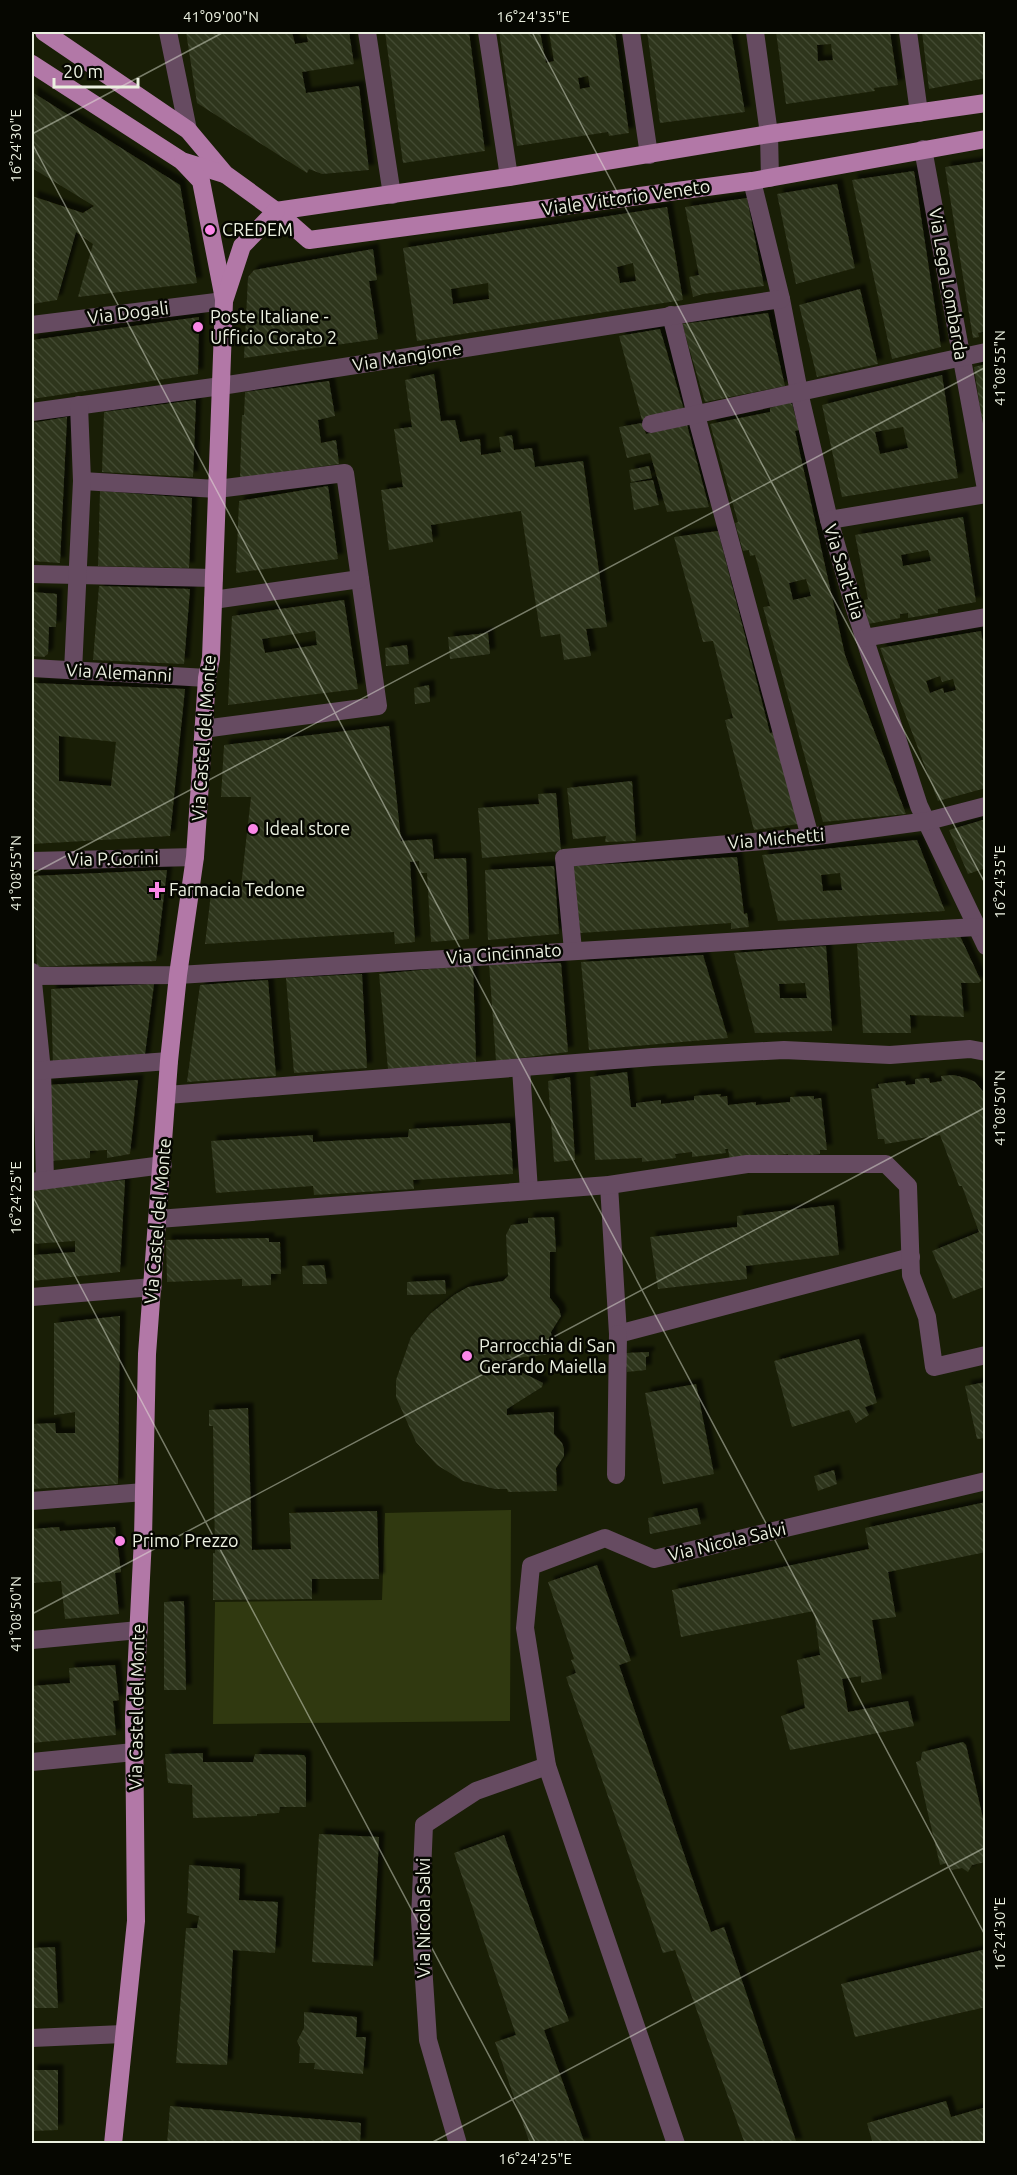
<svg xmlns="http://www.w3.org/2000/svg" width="1017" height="2175" font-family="Ubuntu,sans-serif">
  <defs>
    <pattern id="building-back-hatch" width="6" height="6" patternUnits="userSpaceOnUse" patternTransform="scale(1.5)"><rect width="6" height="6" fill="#2e341b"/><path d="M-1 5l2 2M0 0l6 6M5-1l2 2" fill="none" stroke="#424831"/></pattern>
    <filter id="shadow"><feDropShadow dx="5.5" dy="-5.5" stdDeviation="1.5" flood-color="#0009"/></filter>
  </defs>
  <rect width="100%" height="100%" fill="#191e06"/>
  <!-- pitch -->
  <path fill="#303910" d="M511 1510 510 1721 213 1724 215 1602 382 1600 385 1513Z"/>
  <!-- building -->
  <g fill="url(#building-back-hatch)" fill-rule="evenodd" filter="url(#shadow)">
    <path d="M186 32H292L295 44 308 42 306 32H349L354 64 302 72 306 93 359 86 369 170 322 174 309 169 307 173 197 103Z"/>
    <path d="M385 32H469L485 151 403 163Z"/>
    <path d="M499 32H540L546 63 554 61 549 32H615L629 133 609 136 608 132 517 146ZM588 76 590 87 580 89 578 78Z"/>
    <path d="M647 32H690V33L731 32 745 112 660 123Z"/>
    <path d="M776 32H890L898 85 874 88 875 91 786 104ZM831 44 833 60 818 61 817 45Z"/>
    <path d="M922 32H986V78L929 89Z"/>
    <path d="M32 92 180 185 197 283 78 297 93 244 76 232 57 300 32 304V196L83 213 94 206 32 168Z"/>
    <path d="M986 161V331L978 333 979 337 973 338 945 167Z"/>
    <path d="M914 171 941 347 892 359 852 180Z"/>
    <path d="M837 184 855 268 796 284 777 194Z"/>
    <path d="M747 198 764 286 703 294 693 297 689 277 699 275 685 207Z"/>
    <path d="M667 207 683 300 417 341 403 248ZM633 263 636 281 620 283 617 267ZM488 283 489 299 453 304 451 289Z"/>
    <path d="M373 249 377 280 369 281 378 339 244 358 248 277 254 270Z"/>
    <path d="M860 289 878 364 817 377 799 305Z"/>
    <path d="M768 313 785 386 705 402 682 324Z"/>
    <path d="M199 317 198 374 32 399V340Z"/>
    <path d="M660 329 684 410 642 420 619 336Z"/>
    <path d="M986 364V434H984L974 367Z"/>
    <path d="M434 374 441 421 455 420 460 442 480 439 481 455 501 452 499 437 512 435 514 450 532 448 535 467 583 461 607 627 586 629 591 656 564 660 560 634 541 637 521 511 431 525 433 542 389 550 381 490 403 487 394 429 412 427 405 380Z"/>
    <path d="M942 375 958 478 842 497 822 405ZM903 427 908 448 880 454 875 432Z"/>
    <path d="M329 381 335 416 318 420 321 443 336 440 339 464 240 478 242 415H244L245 392Z"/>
    <path d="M196 400 193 477 102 472 104 412Z"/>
    <path d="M789 402 792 404 799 430 795 431 845 655 906 814 823 822 763 607 770 606 755 555 750 556 749 550 743 551 735 523 738 522 710 424 770 412V408ZM806 579 811 596 793 600 789 583Z"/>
    <path d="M67 417 60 563 32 561V423Z"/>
    <path d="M642 423 646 434 687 425 709 507 667 512 650 453 627 458 619 427Z"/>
    <path d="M649 466 652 478 631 482 629 470Z"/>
    <path d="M653 480 659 505 634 510 630 483Z"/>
    <path d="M328 486 338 559 236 573 239 501Z"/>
    <path d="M100 491 192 498 189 568 98 566Z"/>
    <path d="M963 517 976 602 938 609V613L908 618V613L900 614V618L868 624 864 600 868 599 855 535ZM928 550 931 561 903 566 901 555Z"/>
    <path d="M718 531 770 733 775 732 799 824 754 830 725 720 733 718 713 641 703 642 674 537Z"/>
    <path d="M99 586 190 589 184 664 93 660Z"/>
    <path d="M32 592 57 594 56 627H49L48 654 44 657 32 656Z"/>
    <path d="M344 600 358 689 228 705 232 616ZM315 631 317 645 265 653 262 639Z"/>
    <path d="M981 631 986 659V788L938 801 880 648ZM940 676 942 682 953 679 956 690 944 693 943 688 930 693 926 681Z"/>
    <path d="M488 633 490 654 450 659 448 637Z"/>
    <path d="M407 645 409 664 386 666 385 648Z"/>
    <path d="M32 683 185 689 170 836 32 844ZM59 736 116 742 111 786 59 781Z"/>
    <path d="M429 685 430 702 415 704 414 688Z"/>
    <path d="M389 726 401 841 432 839 434 859 466 858 469 939 431 942 427 873H420L419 861 410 862 415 942 395 944 394 932 205 944 211 893 240 895 251 797H221L224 745Z"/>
    <path d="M632 781 636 841 605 842 606 836 573 839 567 788Z"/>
    <path d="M556 793 561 851 482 858 478 808 539 804 538 794Z"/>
    <path d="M986 819V868L968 874 949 830Z"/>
    <path d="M917 840 945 911 778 921 762 855ZM840 873 842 890 823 891 821 875Z"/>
    <path d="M737 857 744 914 747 913 749 927 731 929V923L580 933 573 866Z"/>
    <path d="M554 866 559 934 488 940 485 870Z"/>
    <path d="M167 870 156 961 37 967 32 876Z"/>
    <path d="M960 936 981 981 979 983H961L964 1017 910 1015 911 1033H863L857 944Z"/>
    <path d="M826 946 832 1031 755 1033 734 953ZM805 983 807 998H780L779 984Z"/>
    <path d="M703 955 728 1038 589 1050 581 962Z"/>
    <path d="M561 963 568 1052 496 1061 489 964Z"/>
    <path d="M473 965 476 1062 388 1069 379 974Z"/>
    <path d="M362 974 367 1068 294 1073 286 978Z"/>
    <path d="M268 980 276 1076 187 1082 200 985Z"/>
    <path d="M154 984 144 1062 53 1065 51 989Z"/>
    <path d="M627 1072 631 1107H636V1103L661 1100V1104L694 1100V1096L721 1094 720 1097 727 1096 728 1105 756 1102V1105L790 1102V1097L814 1096V1099L821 1098 827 1150H820V1154L788 1158V1154L730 1161 728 1149H725L726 1153 692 1157V1152L675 1154 676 1158 642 1162V1158L595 1160 590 1077Z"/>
    <path d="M953 1075 966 1078 975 1082 986 1095 983 1099 986 1105V1286L953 1299 932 1251 979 1232 962 1186H959L940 1135 885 1144 884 1139H878L871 1089 879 1088 878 1084 905 1081 906 1085 915 1084V1079L929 1078 930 1083 942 1081 941 1076Z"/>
    <path d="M570 1077 575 1160 554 1162 548 1081Z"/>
    <path d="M138 1080 130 1154 107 1158V1150L90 1151V1158L50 1161 46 1085Z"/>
    <path d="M510 1123 513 1174 413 1180 414 1189 314 1195 313 1186 216 1193 211 1141 313 1135V1142L408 1137 409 1129Z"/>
    <path d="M125 1180 120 1272 32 1281V1246H33L34 1255 75 1252V1241L32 1244V1189Z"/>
    <path d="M834 1205 839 1255 746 1266 747 1279 658 1289 650 1237 737 1227V1216Z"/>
    <path d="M554 1217 556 1252H550V1298L559 1309 561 1316 551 1332 553 1354 505 1359 517 1365 521 1372 543 1383 542 1387 507 1409V1415L554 1412V1434L562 1443 564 1449V1456L556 1468 557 1491 508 1492 507 1489H495L463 1481 437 1465 416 1442 396 1397V1380L411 1337 430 1314 454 1295 468 1287 503 1281 508 1276 506 1235 511 1225 528 1223V1218Z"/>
    <path d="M269 1238V1242H280L281 1274H271V1285L242 1286V1279L167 1282 166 1240Z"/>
    <path d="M324 1265 327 1284H303L302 1266Z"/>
    <path d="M445 1280 446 1294 407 1295V1282Z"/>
    <path d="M120 1316 118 1484 32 1489V1424L55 1423 56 1433H75V1412L54 1415V1323Z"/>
    <path d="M859 1339 877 1403 865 1407 869 1415 856 1423 849 1410 792 1427 774 1361Z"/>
    <path d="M649 1352V1356L646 1357V1370L627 1372V1367H621L626 1353Z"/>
    <path d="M986 1382V1438L977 1439 965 1386Z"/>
    <path d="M696 1384 714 1474 663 1484 645 1393Z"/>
    <path d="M248 1408 252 1550 291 1549 289 1513 377 1511 379 1579H312V1599L213 1600V1553H215L213 1426H209V1410Z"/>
    <path d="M834 1470 837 1484 818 1491 814 1476Z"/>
    <path d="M986 1502V1552L888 1572 896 1617 872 1620 882 1679 861 1683V1676L842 1679 848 1712 908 1701 914 1726 790 1750 781 1716 805 1708 797 1660 820 1655 814 1611 681 1637 672 1590 869 1549 865 1528Z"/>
    <path d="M697 1508 701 1524 650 1534 648 1518Z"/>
    <path d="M59 1527 60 1531 115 1527 121 1572 115 1573 119 1614 65 1619 61 1581 32 1583V1529Z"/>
    <path d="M597 1565 631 1661 619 1665 711 1932 724 1927 797 2144H745L675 1950 663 1953 566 1677 576 1673 571 1660 574 1659 548 1582Z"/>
    <path d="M184 1601 186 1690H164V1602Z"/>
    <path d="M115 1665 119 1700 113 1701 116 1735 32 1743V1686L70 1683 69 1668Z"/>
    <path d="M963 1742 966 1745 986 1831V1862L972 1865 968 1872 962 1868 952 1870 947 1863 940 1865 916 1762 921 1760 922 1752Z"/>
    <path d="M203 1753V1762H253L255 1754 304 1755 306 1758V1807H280L279 1813 257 1814V1816L193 1818 192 1785 168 1783 165 1754Z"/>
    <path d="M319 1834 379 1837 373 1966 312 1962Z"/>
    <path d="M504 1835 569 2021 544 2030 585 2144H530L495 2042 516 2035 454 1853Z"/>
    <path d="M189 1865 240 1869 239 1900 278 1902 275 1953 233 1950 227 2065 176 2063 186 1928H197L199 1916 187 1913Z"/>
    <path d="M55 1947 58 2008H32V1948Z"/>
    <path d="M986 1949V2007L855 2037 841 1984Z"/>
    <path d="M304 2012 357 2017 356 2037H366L363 2074 314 2069 315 2063H299L300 2047 297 2041 304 2028Z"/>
    <path d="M32 2070H58V2130L32 2131Z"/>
    <path d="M946 2101 951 2117 986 2107V2144H873L867 2123Z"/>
    <path d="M170 2106 361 2123 360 2144H167Z"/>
  </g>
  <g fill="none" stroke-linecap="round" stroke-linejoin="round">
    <!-- minor -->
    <g stroke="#664b61" stroke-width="18">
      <path d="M168 32 188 130"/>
      <path d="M367 32 392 195"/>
      <path d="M487 32 509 177"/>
      <path d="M631 32 649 155"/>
      <path d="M755 32 769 134 770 178"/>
      <path d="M908 32 919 113"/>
      <path d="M923 149 986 489"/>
      <path d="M752 181 781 299 799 392 829 520 854 606 919 806 986 946"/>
      <path d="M671 315 696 415 810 837"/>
      <path d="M32 325 224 301"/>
      <path d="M32 412 221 386 781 299"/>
      <path d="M651 424 986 352"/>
      <path d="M82 481 217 489 345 473 378 706 203 729"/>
      <path d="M829 520 986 494"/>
      <path d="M32 574 214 578"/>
      <path d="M213 600 360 579"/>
      <path d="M864 638 986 617"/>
      <path d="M32 668 207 678"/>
      <path d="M73 671 82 481 79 405"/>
      <path d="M32 861 195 857"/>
      <path d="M573 950 564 858 810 837 928 821 986 806"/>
      <path d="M32 972 42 1071 45 1180"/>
      <path d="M32 976 178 975 976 927"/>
      <path d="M521 1068 529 1191"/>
      <path d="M32 1071 169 1061"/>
      <path d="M167 1095 653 1057 784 1050 890 1055 970 1049 986 1052"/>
      <path d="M32 1182 163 1165"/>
      <path d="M609 1185 618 1334 911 1257"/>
      <path d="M158 1219 609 1185 747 1164H886L908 1186 911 1275 927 1317 934 1367 986 1355"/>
      <path d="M32 1297 153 1287"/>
      <path d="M616 1475 618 1334"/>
      <path d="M32 1501 144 1492"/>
      <path d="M32 1640 139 1630"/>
      <path d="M32 1762 134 1752"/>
      <path d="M32 2038 123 2034"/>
      <path d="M458 2144 428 2040 420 1919 424 1825 476 1791 547 1766"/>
      <path d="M676 2144 547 1766 525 1628 531 1566 605 1538 654 1559 986 1481"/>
    </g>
    <!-- major -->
    <g stroke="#b278a7" stroke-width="18">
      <path d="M44 32 188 130 225 174 276 211 309 240 752 181 986 139"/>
      <path d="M32 64 182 161 224 174"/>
      <path d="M183 162 201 181 224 299"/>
      <path d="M276 211 509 177 769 134 986 103"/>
      <path d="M113 2144 136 1921 134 1717 143 1538 147 1354 169 1061 178 975 195 857 207 678 211 658 224 301 242 246 276 211"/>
    </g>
  </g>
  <!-- ticks -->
  <path fill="none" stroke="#ebf0e0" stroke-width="1.5" stroke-opacity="0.45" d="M532 32 986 885M32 134 224 32M32 143 986 1937M32 874 986 367M32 1195 536 2144M32 1614 986 1107M429 2144 986 1847"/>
  <!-- markers -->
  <g fill="#fa87e7" stroke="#060701" stroke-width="2">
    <circle cx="210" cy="230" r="6"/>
    <circle cx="198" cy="327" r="6"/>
    <circle cx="253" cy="829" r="6"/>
    <path d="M154 881h6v6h6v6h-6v6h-6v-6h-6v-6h6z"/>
    <circle cx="467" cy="1356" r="6"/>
    <circle cx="120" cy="1541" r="6"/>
  </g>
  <g text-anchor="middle" stroke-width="5" stroke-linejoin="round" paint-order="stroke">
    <!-- street labels -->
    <g font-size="18" fill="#ebf0e0" stroke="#060701">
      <text transform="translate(626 198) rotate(-8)" y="6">Viale Vittorio Veneto</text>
      <text transform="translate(948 284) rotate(80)" y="6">Via Lega Lombarda</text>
      <text transform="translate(128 313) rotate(-7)" y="6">Via Dogali</text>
      <text transform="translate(407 357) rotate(-9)" y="6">Via Mangione</text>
      <text transform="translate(844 572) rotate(73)" y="6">Via Sant'Elia</text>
      <text transform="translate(119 673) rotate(3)" y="6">Via Alemanni</text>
      <text transform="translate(204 738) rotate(-86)" y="6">Via Castel del Monte</text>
      <text transform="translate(776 839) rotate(-5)" y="6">Via Michetti</text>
      <text transform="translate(113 859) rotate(-1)" y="6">Via P.Gorini</text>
      <text transform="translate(504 954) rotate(-4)" y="6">Via Cincinnato</text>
      <text transform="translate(158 1221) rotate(-85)" y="6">Via Castel del Monte</text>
      <text transform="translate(727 1542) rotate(-13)" y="6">Via Nicola Salvi</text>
      <text transform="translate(137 1707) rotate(-89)" y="6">Via Castel del Monte</text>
      <text transform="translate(424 1918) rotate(-90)" y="6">Via Nicola Salvi</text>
    </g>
    <!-- poi labels -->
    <g font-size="18" fill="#ebf0e0" stroke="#060701" text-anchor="start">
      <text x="222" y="236">CREDEM</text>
      <text x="210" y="323">Poste Italiane -<tspan x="210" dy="21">Ufficio Corato 2</tspan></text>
      <text x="265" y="835">Ideal store</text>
      <text x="169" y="896">Farmacia Tedone</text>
      <text x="479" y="1352">Parrocchia di San<tspan x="479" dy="21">Gerardo Maiella</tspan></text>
      <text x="132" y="1547">Primo Prezzo</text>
    </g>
  </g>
  <!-- border -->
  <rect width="1017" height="2175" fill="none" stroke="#060701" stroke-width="66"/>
  <!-- scale -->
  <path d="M54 78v9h84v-9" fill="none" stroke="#ebf0e0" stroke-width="3"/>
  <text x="63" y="78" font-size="18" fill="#ebf0e0" stroke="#060701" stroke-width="4.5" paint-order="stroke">20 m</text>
  <rect x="33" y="33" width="951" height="2109" fill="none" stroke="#ebf0e0" stroke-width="2"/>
  <g font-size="15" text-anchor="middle" fill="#ebf0e0">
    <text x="221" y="22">41°09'00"N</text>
    <text x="533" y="22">16°24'35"E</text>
    <text transform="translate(16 146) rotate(-90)" y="5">16°24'30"E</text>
    <text transform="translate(1000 368) rotate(-90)" y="5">41°08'55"N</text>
    <text transform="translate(16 873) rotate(-90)" y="5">41°08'55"N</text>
    <text transform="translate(1000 882) rotate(-90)" y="5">16°24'35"E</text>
    <text transform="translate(1000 1108) rotate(-90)" y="5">41°08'50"N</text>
    <text transform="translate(16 1198) rotate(-90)" y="5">16°24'25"E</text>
    <text transform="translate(16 1614) rotate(-90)" y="5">41°08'50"N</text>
    <text transform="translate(1000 1934) rotate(-90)" y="5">16°24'30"E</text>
    <text x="535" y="2164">16°24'25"E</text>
  </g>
</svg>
